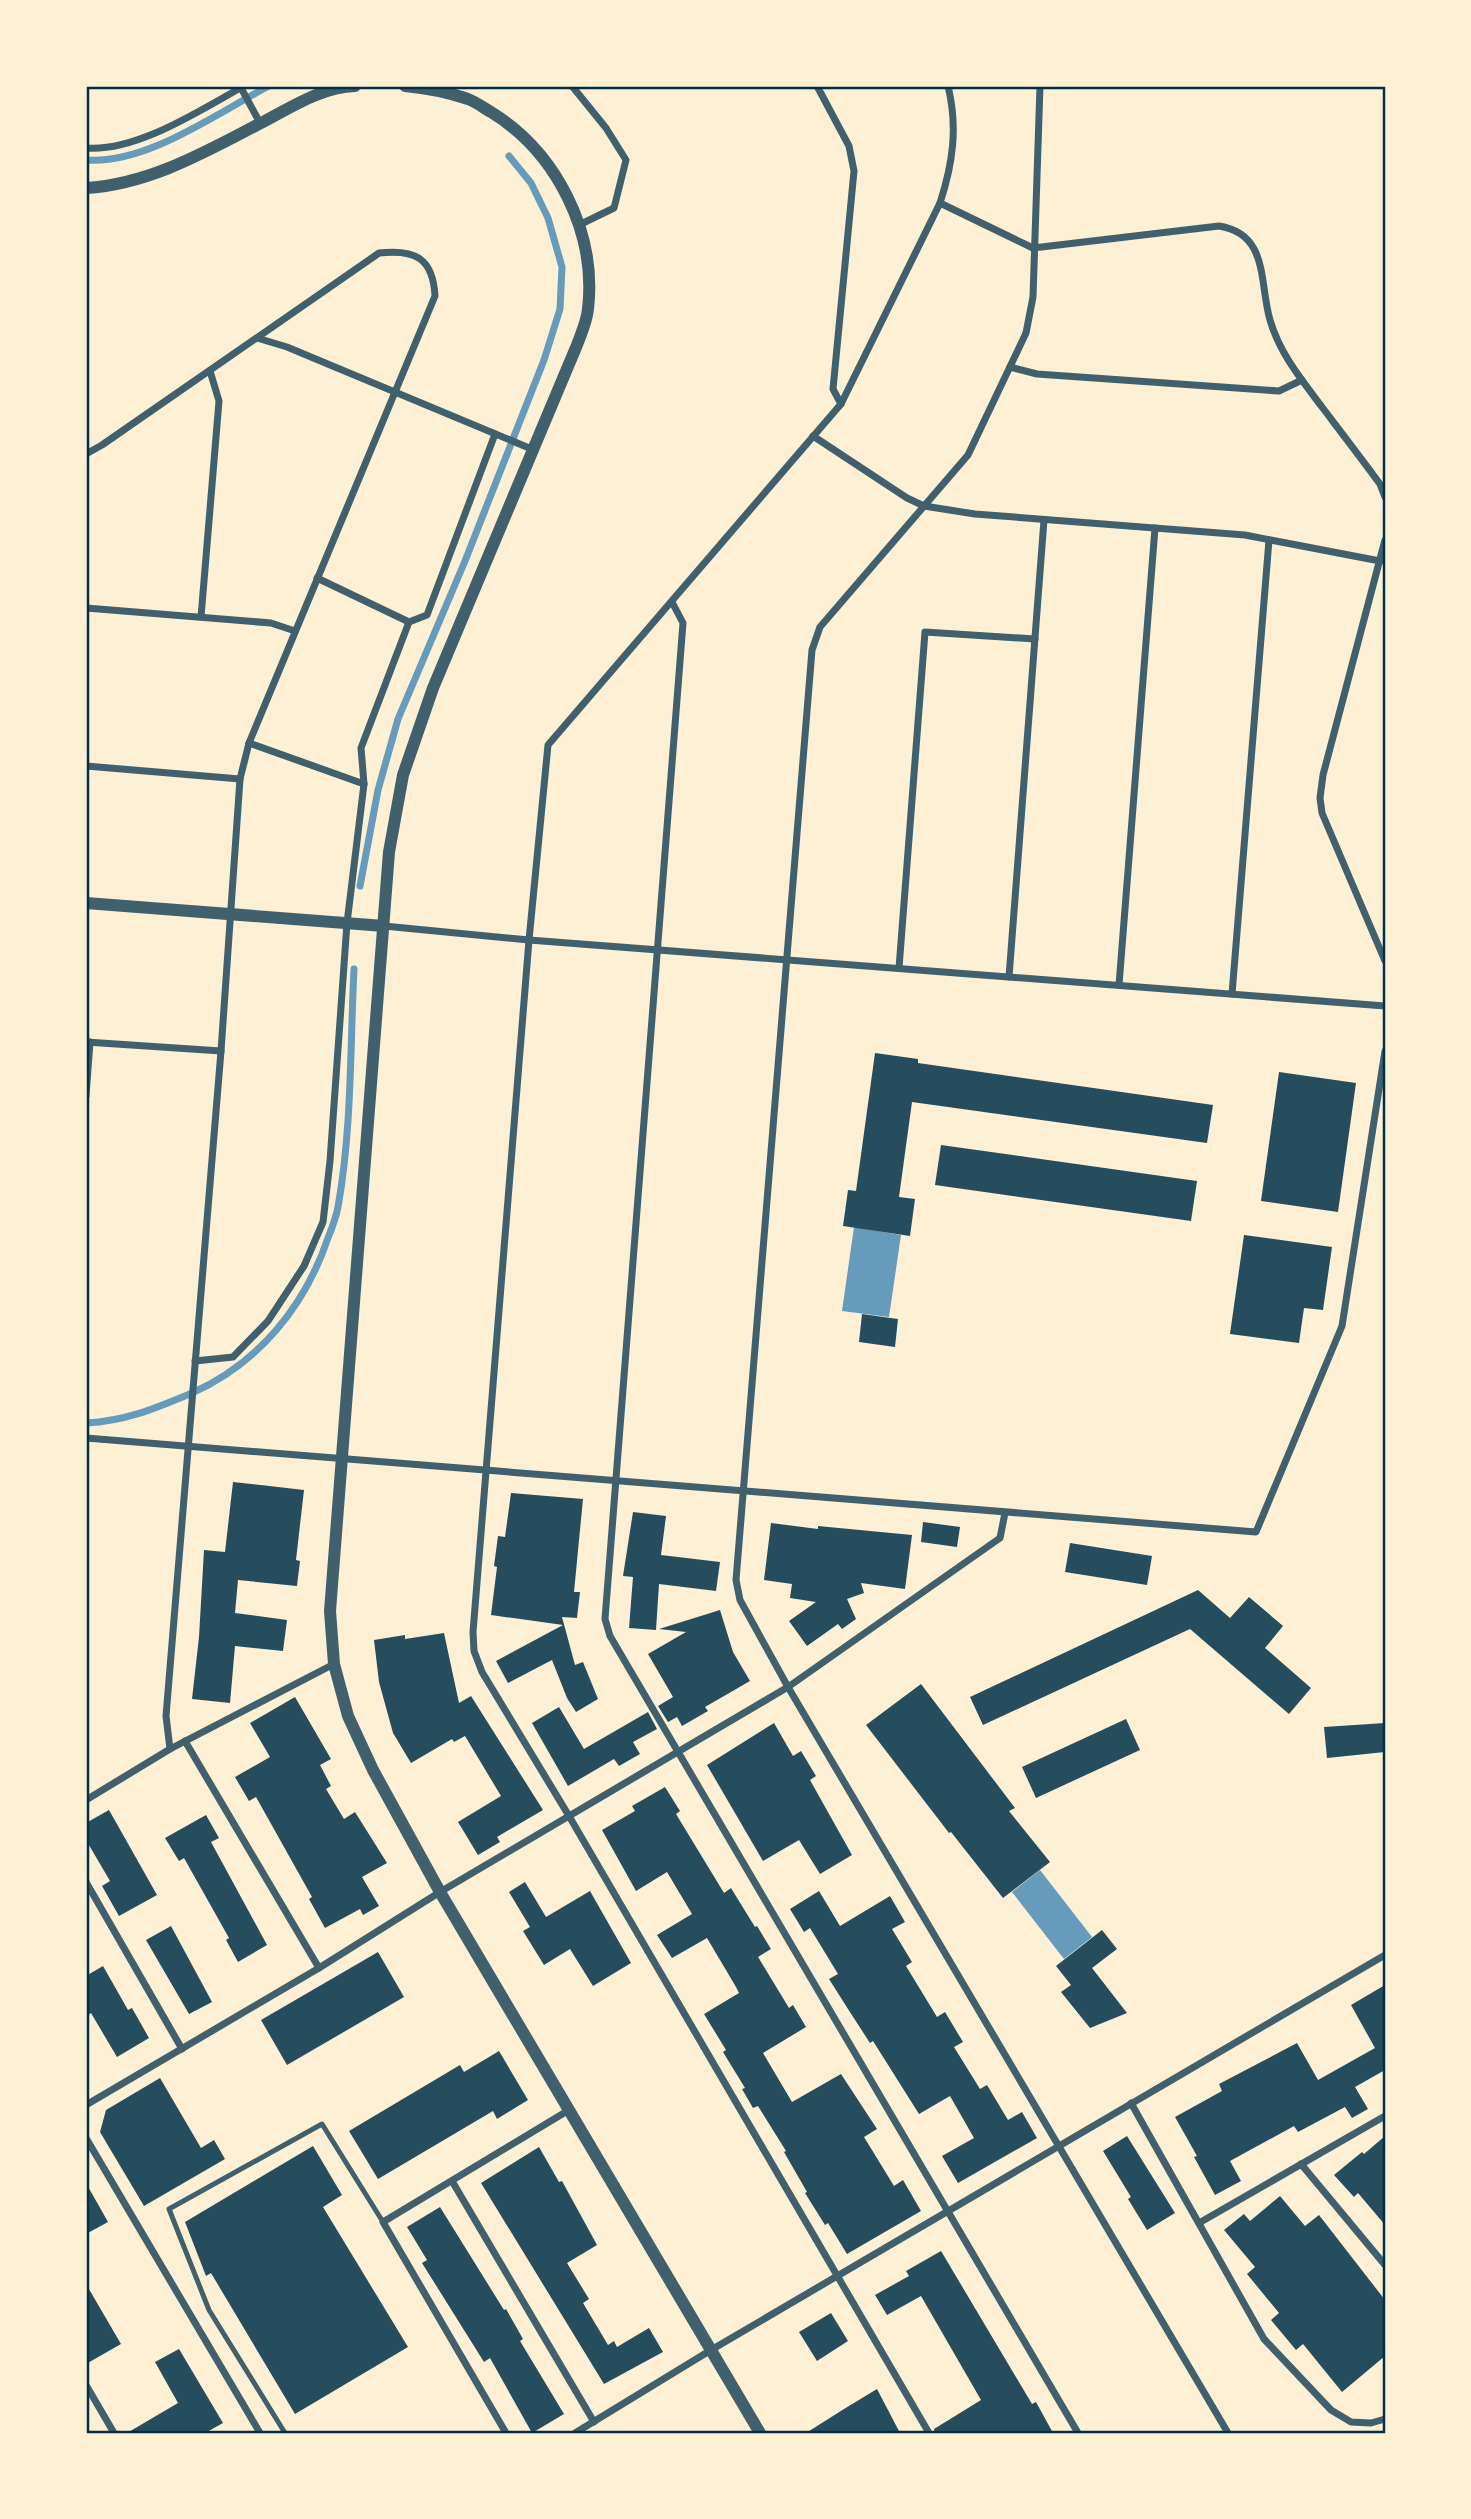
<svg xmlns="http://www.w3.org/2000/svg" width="1471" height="2519" font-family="Cabin,sans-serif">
  <rect width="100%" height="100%" fill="#fdf0d5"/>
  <!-- water -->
  <g fill="#669bbc">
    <path d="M854 1227 901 1235 889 1317 842 1311Z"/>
    <path d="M1040 1870 1092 1937 1064 1959 1012 1892Z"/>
  </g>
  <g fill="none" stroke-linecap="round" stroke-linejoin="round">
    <!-- stream -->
    <g stroke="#669bbc" stroke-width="7">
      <path d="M86 160C146 165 217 113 269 86"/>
      <path d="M360 886 378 790 398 719 465 561 544 360 560 309 562 267 548 218 531 183 509 156"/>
      <path d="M86 1423C126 1421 156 1408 192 1393 259 1363 305 1306 328 1238 332 1228 336 1218 338 1207 352 1129 350 1048 354 969"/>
    </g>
  </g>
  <!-- building -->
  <g fill="#264d5e">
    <path d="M875 1053 918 1059V1063L1213 1105 1207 1143 912 1102 899 1197 915 1199 910 1236 843 1226 848 1190 856 1191Z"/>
    <path d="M1279 1072 1356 1083 1338 1212 1261 1201Z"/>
    <path d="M941 1145 1197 1181 1191 1221 935 1185Z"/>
    <path d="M1244 1235 1332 1247 1323 1310 1304 1308 1299 1343 1230 1334Z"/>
    <path d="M862 1314 898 1319 895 1347 859 1342Z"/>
    <path d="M233 1482 304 1490 296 1560 300 1561 297 1586 238 1580 235 1613 287 1620 283 1651 235 1646 230 1703 192 1699 199 1637 204 1550 225 1552Z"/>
    <path d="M511 1493 583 1499 574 1592H580L577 1618 562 1617 575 1665 583 1662 598 1699 576 1712 567 1698 552 1660 508 1683 496 1661 563 1625 491 1615 497 1567 494 1566 498 1536 505 1537Z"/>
    <path d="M633 1512 666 1516 661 1555 720 1562 716 1591 659 1584 656 1630 629 1628 633 1577 623 1576Z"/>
    <path d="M923 1522 960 1527 957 1547 921 1542Z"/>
    <path d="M771 1523 818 1529V1526L912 1535 905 1589 861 1583 864 1593 847 1599 856 1619 842 1629 838 1624 807 1646 789 1621 816 1602 790 1598 792 1584 764 1580Z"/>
    <path d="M1070 1543 1152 1556 1147 1585 1065 1572Z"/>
    <path d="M1198 1590 1230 1618 1249 1597 1283 1626 1265 1648 1311 1688 1289 1714 1190 1629 983 1725 970 1697Z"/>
    <path d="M720 1610 733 1652 750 1681 705 1707 708 1711 682 1726 677 1717 668 1722 658 1706 673 1697 648 1654 686 1632 659 1629Z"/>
    <path d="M444 1633 459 1703 471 1696 543 1810 497 1837 500 1842 478 1855 458 1822 501 1796 465 1736 454 1742 452 1739 411 1763 393 1733 379 1682 374 1640 405 1635V1639Z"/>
    <path d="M921 1684 1015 1808 1009 1811 1050 1862 1003 1898 951 1832 949 1833 866 1725Z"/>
    <path d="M295 1697 331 1759 320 1765 331 1786 326 1789 344 1819 355 1812 387 1863 362 1877 379 1906 363 1915 360 1909 325 1928 309 1899 312 1897 256 1797 249 1801 235 1777 270 1757 250 1723Z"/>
    <path d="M559 1707 584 1749 648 1712 657 1729 633 1742 640 1754 619 1766 614 1759 568 1786 532 1723Z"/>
    <path d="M1126 1719 1140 1750 1036 1798 1022 1767Z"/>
    <path d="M774 1723 793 1756 801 1751 816 1776 810 1780 852 1855 820 1874 799 1840 763 1861 707 1765Z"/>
    <path d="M1385 1723V1752L1327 1758 1324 1727Z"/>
    <path d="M665 1787 680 1811 676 1814 724 1893 731 1888 755 1927 757 1926 771 1949 758 1957 789 2008 793 2005 806 2027 763 2053 792 2102 841 2074 877 2129 864 2137 894 2186 903 2180 921 2211 847 2254 828 2223 825 2225 805 2193 807 2192 784 2152 786 2151 758 2106 753 2108 742 2089 745 2088 723 2052 726 2050 704 2014 739 1993 736 1987 707 1938 672 1958 657 1935 692 1914 667 1872 636 1891 602 1830 635 1811 632 1806Z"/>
    <path d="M109 1810 157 1895 119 1916 102 1886 110 1881 86 1840V1823Z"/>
    <path d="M206 1815 219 1838 211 1842 267 1945 238 1962 226 1940 229 1938 184 1858 179 1861 165 1838Z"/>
    <path d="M525 1882 546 1917 590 1891 631 1963 593 1986 570 1949 544 1965 523 1931 530 1927 509 1892Z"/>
    <path d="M819 1891 840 1926 890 1896 905 1922 892 1929 912 1962 906 1966 937 2017 945 2012 963 2042 954 2047 980 2089 987 2085 1008 2120 1022 2112 1037 2138 958 2183 942 2156 974 2138 950 2096 919 2114 873 2041 870 2043 848 2009 829 1979 838 1974 810 1928 804 1932 790 1909Z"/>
    <path d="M171 1926 212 2002 189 2014 146 1940Z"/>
    <path d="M1102 1930 1117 1949 1092 1968 1127 2013 1090 2028 1061 1992 1071 1985 1056 1966Z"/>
    <path d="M378 1952 404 1997 287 2065 261 2020Z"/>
    <path d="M103 1966 128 2010 132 2008 149 2038 117 2057 91 2013 86 2016V1976Z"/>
    <path d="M1385 1985V2070L1355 2087 1368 2109 1352 2118 1345 2107 1298 2132 1294 2126 1230 2161 1241 2181 1215 2195 1194 2157 1197 2156 1175 2117 1222 2091 1219 2084 1297 2043 1318 2080 1375 2048 1351 2005Z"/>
    <path d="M499 2051 528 2100 497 2119 493 2111 378 2179 349 2131 460 2065 464 2072Z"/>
    <path d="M160 2078 201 2148 214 2140 225 2159 144 2206 100 2132 106 2110Z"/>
    <path d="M1127 2136 1175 2213 1147 2230 1128 2199 1131 2197 1103 2151Z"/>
    <path d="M1385 2136V2225L1358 2193 1354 2197 1334 2175 1362 2152 1364 2154Z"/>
    <path d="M313 2146 342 2195 323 2207 408 2347 295 2414 211 2273 206 2276 185 2222Z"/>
    <path d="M539 2147 559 2182 562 2181 597 2245 567 2263 589 2299 583 2303 608 2345 614 2341 617 2347 649 2328 663 2352 604 2384 481 2183Z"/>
    <path d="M86 2183 108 2222 86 2234Z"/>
    <path d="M1280 2196 1305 2226 1319 2215 1385 2300V2356L1342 2392 1303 2344 1296 2350 1271 2320 1279 2313 1247 2274 1255 2267 1224 2230 1244 2214 1250 2221Z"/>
    <path d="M440 2207 504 2310 506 2309 523 2339 520 2341 564 2414 532 2433 490 2358 484 2362 422 2263 427 2260 407 2227Z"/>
    <path d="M941 2251 1032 2404 1036 2402 1053 2433H935L934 2429 981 2400 921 2296 887 2315 875 2295 909 2276 906 2271Z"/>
    <path d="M86 2284 121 2344 86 2364Z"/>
    <path d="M831 2313 848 2341 817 2361 799 2332Z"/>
    <path d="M179 2349 223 2423 205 2433H127L178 2403 155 2362Z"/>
    <path d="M877 2389 900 2433H806L844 2409Z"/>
  </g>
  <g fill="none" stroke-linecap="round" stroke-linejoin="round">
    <!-- service -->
    <path stroke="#3f606c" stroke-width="5" d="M285 2433 209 2310 169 2209 322 2124 383 2222"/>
    <!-- minor -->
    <g stroke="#3f606c" stroke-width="7">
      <path d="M240 86 260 123"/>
      <path d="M572 86 606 128 626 160 614 208 579 225"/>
      <path d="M817 86 849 146 854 171 833 389 841 404"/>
      <path d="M1040 86 1033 297 1026 333 968 455 820 627 812 650 736 1580 740 1600 788 1687 1228 2433"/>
      <path d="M86 148C137 152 200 110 244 86"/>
      <path d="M940 203 1033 248 1219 226C1269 234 1259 282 1270 320 1280 354 1301 379 1322 407 1341 432 1361 458 1380 484L1385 497"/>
      <path d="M257 338 287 347 534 450"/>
      <path d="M1010 367 1037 374 1279 391 1302 380"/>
      <path d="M813 436 907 498 924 506 975 514 1245 535 1380 561"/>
      <path d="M86 454 102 445 379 253C415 249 433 258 435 296L249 743 240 779 221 1051 166 1716 170 1749"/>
      <path d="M1385 540 1323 775 1320 798 1322 813 1385 961"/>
      <path d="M317 578 409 622"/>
      <path d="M672 602 683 623 605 1619 610 1636 1078 2433"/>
      <path d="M86 608 271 623 295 631"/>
      <path d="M201 617 219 401 210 371"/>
      <path d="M249 743 364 784"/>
      <path d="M86 766 240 779"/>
      <path d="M384 926 529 940 1385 1006"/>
      <path d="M899 968 925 632 1035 639"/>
      <path d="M1009 977 1044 520"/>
      <path d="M1119 985 1155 528"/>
      <path d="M1232 994 1269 540"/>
      <path d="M86 1042 221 1051"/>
      <path d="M86 1096 90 1042"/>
      <path d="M195 1361 233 1357 268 1321 304 1266 323 1222 330 1161 347 923 364 784 361 748 409 622 427 615 495 434"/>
      <path d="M86 1438 1256 1532 1342 1326 1385 1051"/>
      <path d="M185 1741 319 1968"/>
      <path d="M86 1800 170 1749 334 1664"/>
      <path d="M86 1882 182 2049"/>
      <path d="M1131 2103 1264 2339 1331 2410 1351 2422 1371 2423 1385 2419"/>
      <path d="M86 2105 319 1968 440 1892 788 1687 1000 1538 1005 1513"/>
      <path d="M86 2138 260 2433"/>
      <path d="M1301 2164 1385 2265"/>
      <path d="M452 2181 594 2422"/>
      <path d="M1199 2223 1385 2116"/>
      <path d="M86 2385 114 2433"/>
      <path d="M506 2433 383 2222 569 2110"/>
      <path d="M575 2433 711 2350 1385 1955"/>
      <path d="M929 2433 569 1816 482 1672 474 1651 473 1632 529 940 548 745 841 404 940 203C953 163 958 127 948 86"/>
    </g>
    <!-- tertiary -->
    <g stroke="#3f606c" stroke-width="12">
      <path d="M405 86C427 88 447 92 468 99 476 102 484 108 491 112 556 152 597 232 588 309 587 321 581 334 577 345L433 688 403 775 389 852 330 1611 334 1664 348 1716 373 1770 440 1892 760 2433"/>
      <path d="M86 188C150 184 205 152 261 123 290 108 321 87 355 86"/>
      <path d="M86 903 384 926"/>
    </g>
  </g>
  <!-- border -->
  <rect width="1471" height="2519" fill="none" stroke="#fdf0d5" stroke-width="175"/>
  <rect x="88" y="88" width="1296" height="2344" fill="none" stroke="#003049" stroke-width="2.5"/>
</svg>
